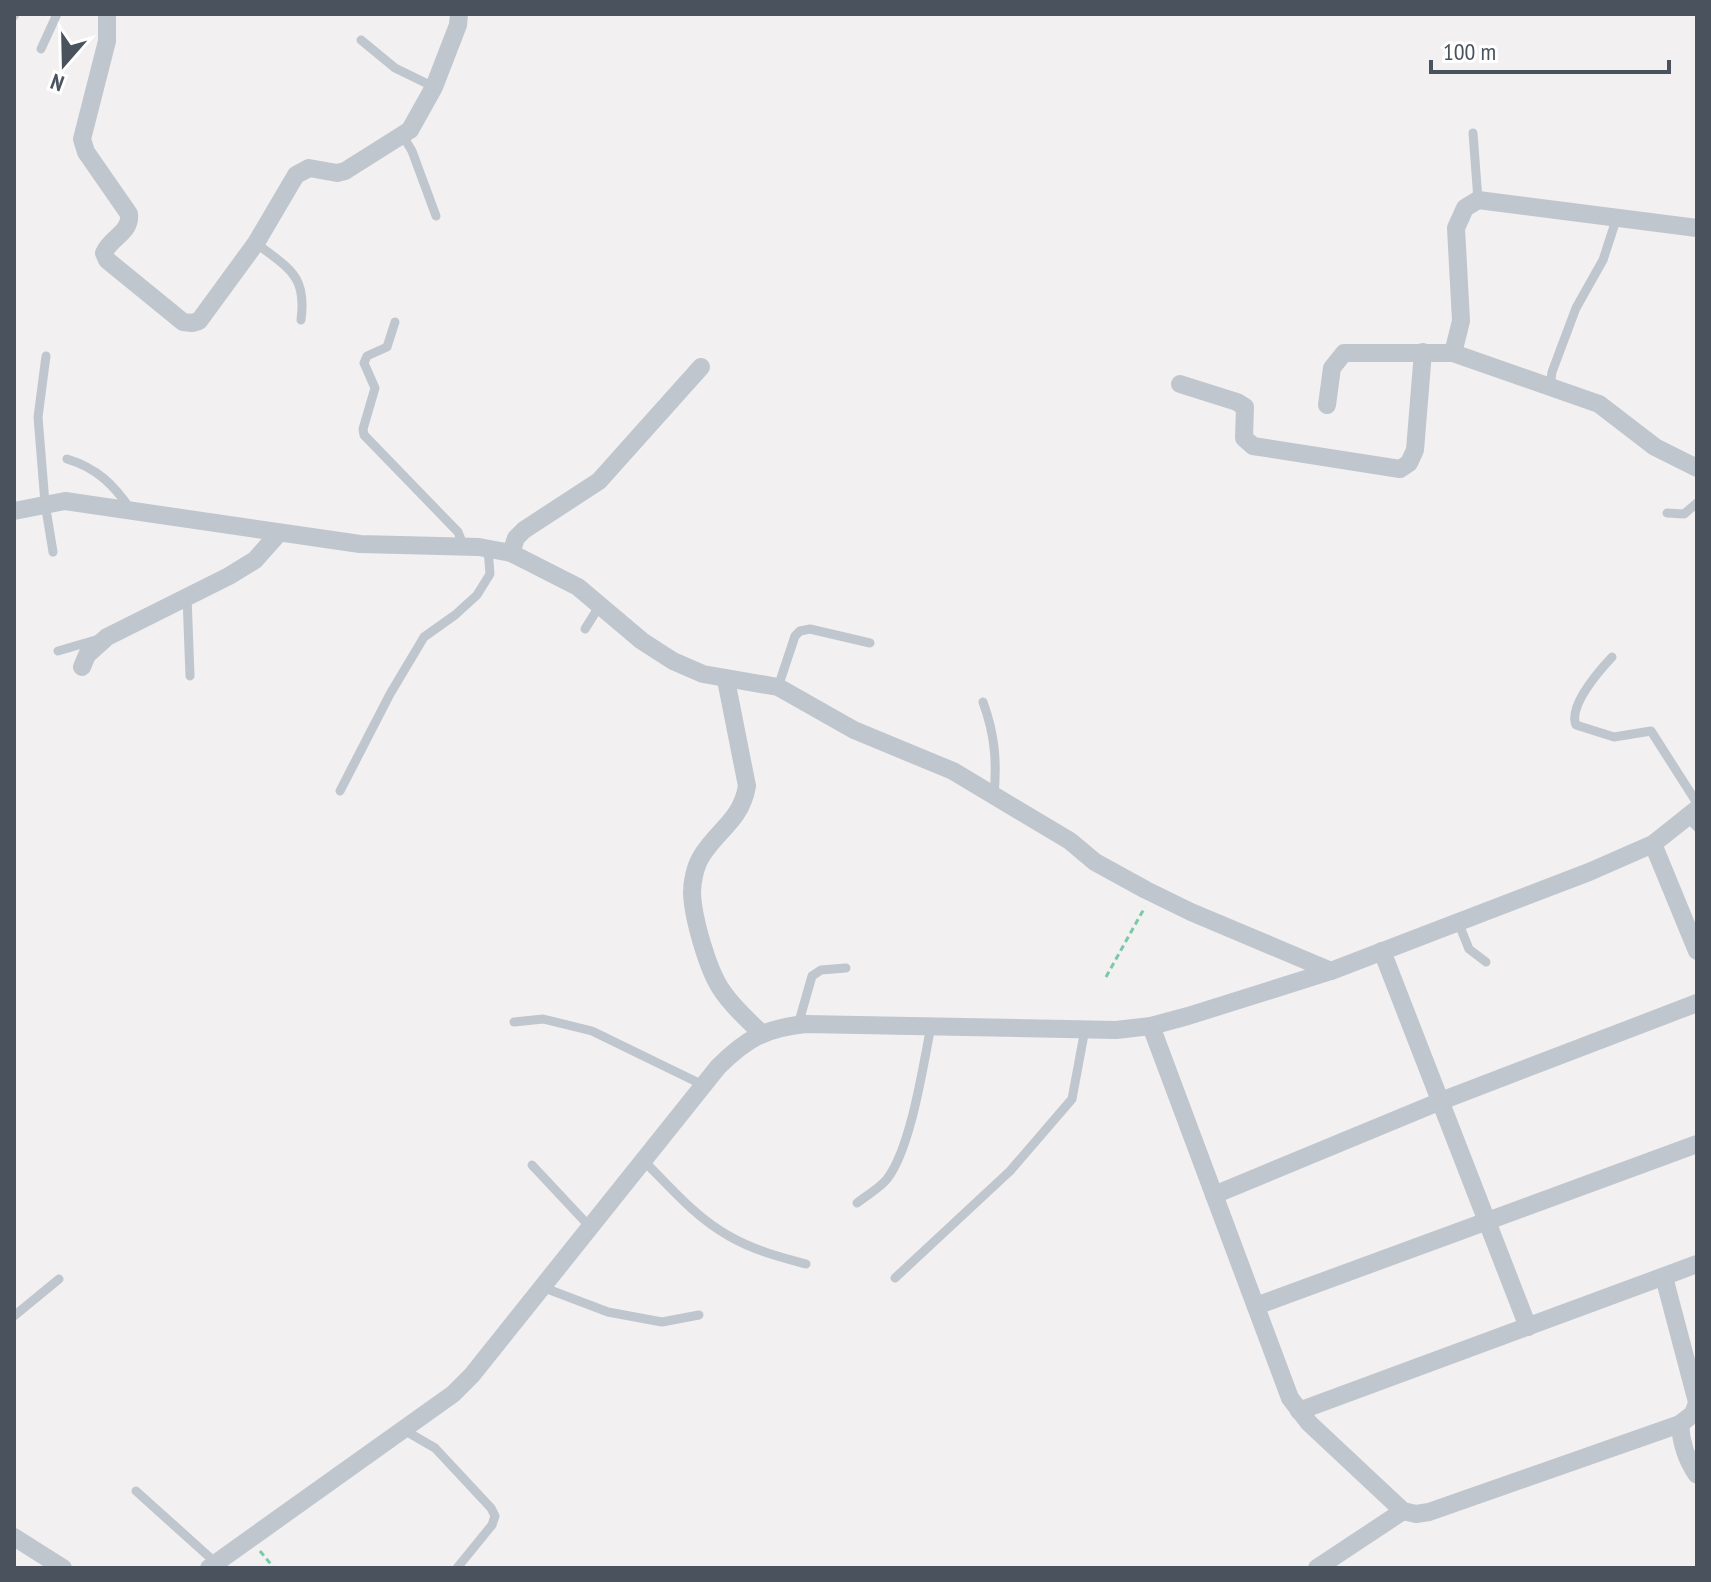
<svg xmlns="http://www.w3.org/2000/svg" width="1711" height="1582" font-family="'PT Sans Narrow',sans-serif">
  <rect width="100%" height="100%" fill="#f2f0f0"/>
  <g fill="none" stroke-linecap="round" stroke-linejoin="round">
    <!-- path -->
    <g stroke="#7acaa8" stroke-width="3" stroke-dasharray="6 4" stroke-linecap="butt">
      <path d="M1106 977 1145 907"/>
      <path d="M260 1551 274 1568"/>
    </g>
    <!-- lane -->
    <g stroke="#bfc6ce" stroke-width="9">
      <path d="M14 16 15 14"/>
      <path d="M361 40 395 68 434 87"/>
      <path d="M41 49 57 14"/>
      <path d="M1473 133 1478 200"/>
      <path d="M403 136 412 151 436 216"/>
      <path d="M256 243C289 269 307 275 301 320"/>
      <path d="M395 322 387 347 367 356 364 363 375 388 363 429 364 435 458 532 464 547"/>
      <path d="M46 356 38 417 45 503 53 552"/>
      <path d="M1550 387 1552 372 1576 308 1603 260 1617 217"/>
      <path d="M67 459C97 468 114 485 131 510"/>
      <path d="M1667 513 1684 514 1697 503"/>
      <path d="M187 596 190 676"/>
      <path d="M585 629 600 605"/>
      <path d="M58 651 99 639"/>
      <path d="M1612 657C1599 671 1568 706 1576 725L1614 737 1651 731 1697 803"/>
      <path d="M778 687 795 636 800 631 810 629 870 643"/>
      <path d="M983 702C995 735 997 761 994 796"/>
      <path d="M340 791 390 694 424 637 455 615 477 595 490 574 488 549"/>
      <path d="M1688 818 1697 827"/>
      <path d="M1458 922 1469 949 1486 962"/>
      <path d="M514 1022 543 1019 592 1031 703 1085"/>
      <path d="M798 1025 812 976 821 970 846 968"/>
      <path d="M643 1160C670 1187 696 1218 729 1236 753 1250 780 1257 806 1264"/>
      <path d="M532 1165 590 1227"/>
      <path d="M857 1203C867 1195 880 1188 887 1179 911 1148 923 1066 931 1026"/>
      <path d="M895 1278 1010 1171 1072 1099 1085 1029"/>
      <path d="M542 1287 608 1312 662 1322 699 1315"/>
      <path d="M14 1316 59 1279"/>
      <path d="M404 1430 435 1448 491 1508 495 1516 492 1525 457 1568"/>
      <path d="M136 1491 216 1563"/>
    </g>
    <!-- street -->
    <g stroke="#bfc6ce" stroke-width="18">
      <path d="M107 14V41L82 139 86 152 129 214C131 233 111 237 104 253L107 260 183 322 192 323 199 321 256 243 296 175 309 168 337 173 345 171 410 130 434 87 458 25 459 14"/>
      <path d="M1453 353 1461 321 1456 228 1465 208 1478 200 1697 228"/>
      <path d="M1180 384 1237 402 1245 407 1244 438 1253 446 1400 469 1409 463 1415 450 1423 352"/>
      <path d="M1327 405 1332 368 1344 353H1453L1599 404 1655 447 1697 468"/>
      <path d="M14 511 65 501 360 544 479 547 511 553 578 587 642 641 673 661 703 674 778 687 854 730 953 771 1070 841 1095 862 1146 890 1191 912 1331 971"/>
      <path d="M511 553 516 538 524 530 599 481 701 367"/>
      <path d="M82 667 87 655 107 637 229 576 255 560 279 533"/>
      <path d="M726 680 747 786C741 821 717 830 701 857 695 867 692 882 692 893 693 918 708 972 723 992 733 1007 748 1020 761 1033"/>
      <path d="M1653 844 1697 951"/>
      <path d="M1382 951 1528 1327"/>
      <path d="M1151 1026 1290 1398 1309 1423 1403 1511 1416 1514 1429 1512 1680 1424 1693 1414 1697 1403"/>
      <path d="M1214 1195 1441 1101 1697 1003"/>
      <path d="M1664 1277 1697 1402"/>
      <path d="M1256 1306 1697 1144"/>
      <path d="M1299 1411 1697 1264"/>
      <path d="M1680 1424C1681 1443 1686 1459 1697 1475"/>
      <path d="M14 1537 63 1568"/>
      <path d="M209 1568 453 1394 472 1375 718 1067C746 1039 765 1028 806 1024L1116 1030 1151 1026 1188 1016 1331 971 1589 872 1653 844 1697 809"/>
      <path d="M1317 1568 1403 1511"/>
    </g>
  </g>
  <!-- border -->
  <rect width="1711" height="1582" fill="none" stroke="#49525d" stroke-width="32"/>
  <!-- north arrow -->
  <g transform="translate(64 64) rotate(200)" stroke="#ffffff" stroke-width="6" paint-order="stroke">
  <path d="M0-6L14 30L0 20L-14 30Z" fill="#49525d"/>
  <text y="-12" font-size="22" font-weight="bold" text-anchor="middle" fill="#49525d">N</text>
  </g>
  <!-- scale -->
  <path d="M1431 60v12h238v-12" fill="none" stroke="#49525d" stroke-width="4"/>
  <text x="1443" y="60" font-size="24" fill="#49525d" stroke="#ffffff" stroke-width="6" paint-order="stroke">100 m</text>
</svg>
